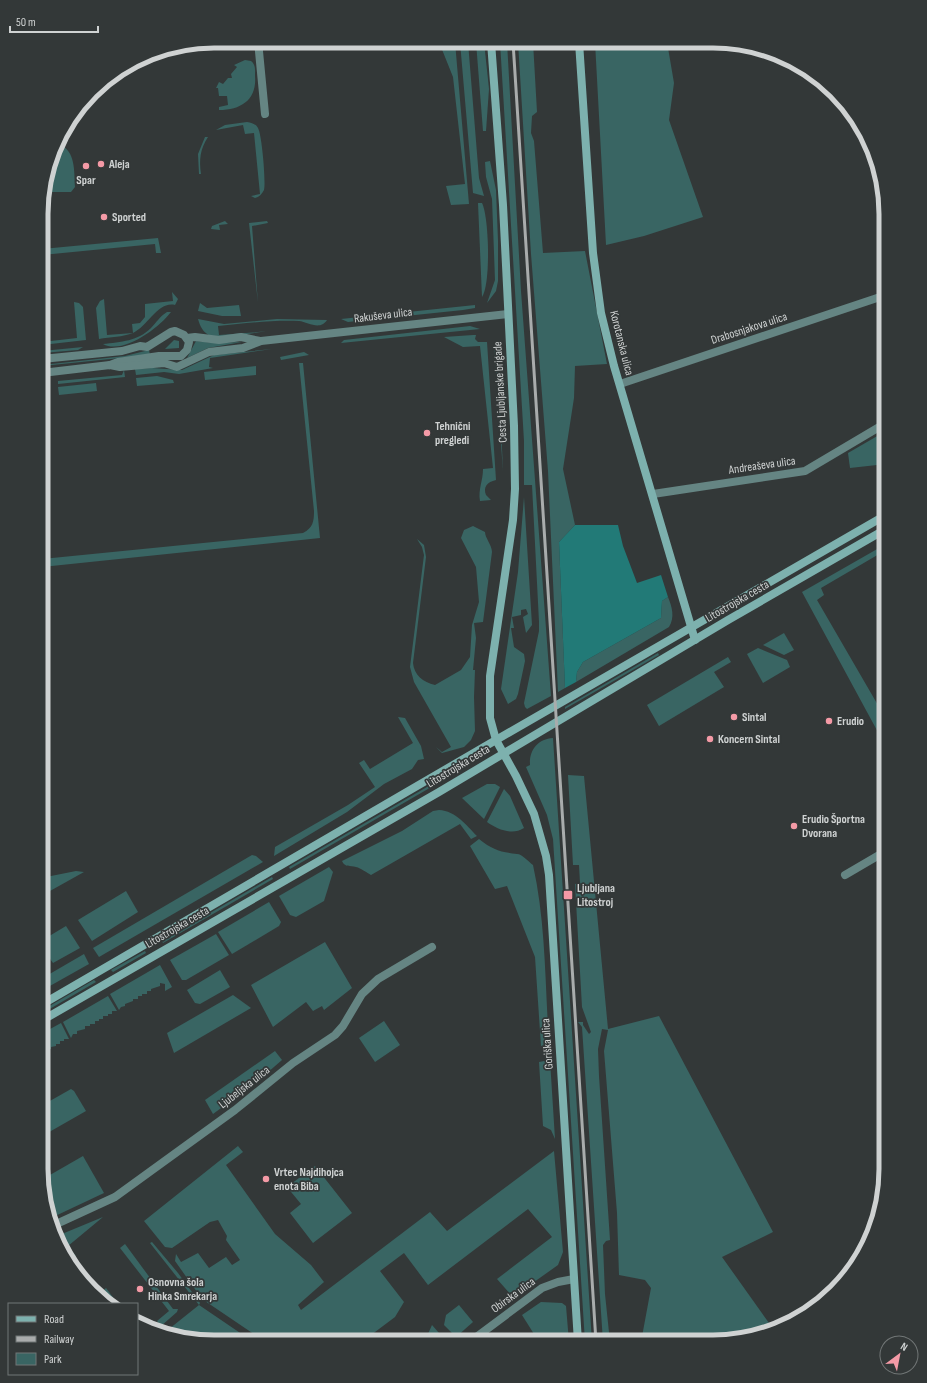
<svg xmlns="http://www.w3.org/2000/svg" width="927" height="1383" font-family="'Sofia Sans Condensed',sans-serif">
  <rect width="100%" height="100%" fill="#333838"/>
  <!-- green -->
  <g fill="#396563">
    <path d="M439 42H455L469 204 451 205 446 186 465 184 453 77Z"/>
    <path d="M460 42H468L479 178 484 196 473 193Z"/>
    <path d="M476 42H484L489 89 486 131H483Z"/>
    <path d="M500 42H507L521 291 551 696 527 709 525 707 524 703 539 631V622L532 485H524V441Z"/>
    <path d="M518 42H533L537 112 532 116 531 133 534 141 543 253 585 251 607 364 575 366 574 398 563 469 575 525 559 542 565 688 558 692 548 471 531 254Z"/>
    <path d="M595 42H667L674 83 669 120 703 217 644 236 606 245Z"/>
    <path d="M245 60 251 61C256 65 255 70 255 76 257 99 242 110 219 110V107L228 105 227 96H219L218 88H216L219 82 223 84 228 78H232L231 74 237 67 234 65Z"/>
    <path d="M247 122C252 123 256 124 258 128 262 135 266 183 264 190 262 194 259 197 255 198L251 196 260 194 254 133 245 134 243 125 216 130 225 125Z"/>
    <path d="M205 137H208C200 149 199 160 201 174H199L198 154Z"/>
    <path d="M59 144C76 151 74 171 75 187L71 192H43Z"/>
    <path d="M490 161 496 190 498 241V281L496 291 487 303 495 280 492 199 486 177 485 162Z"/>
    <path d="M478 203H482C489 217 491 284 482 297Z"/>
    <path d="M225 221 228 224 219 225 220 230 211 229 212 226Z"/>
    <path d="M267 221 268 223 252 226 258 303 249 223Z"/>
    <path d="M158 238 161 253H156L155 244 42 255V249Z"/>
    <path d="M172 292 178 299 175 305C158 301 148 326 133 333 123 337 110 337 99 339L96 308 100 301 104 299 107 335 133 333 132 324 140 323 145 317V304L173 301Z"/>
    <path d="M74 302 79 303 83 307 86 340 42 345V342L77 338Z"/>
    <path d="M200 303 207 308 239 305 241 316H222L198 311Z"/>
    <path d="M475 305V308L463 310 348 322 341 319Z"/>
    <path d="M167 312H171C159 328 123 355 103 344 121 342 138 341 151 328 156 323 160 316 167 312Z"/>
    <path d="M198 319 224 324 277 319 327 320C320 331 308 322 299 321 272 320 246 323 218 326L219 335 271 331C256 332 223 339 211 336 203 333 200 326 198 319Z"/>
    <path d="M470 326 480 329 341 343 344 340Z"/>
    <path d="M473 335H476L475 339 478 342H487L496 480C487 482 483 487 486 495L491 500 480 501C478 489 483 481 483 469L493 468 480 346 463 347 444 337Z"/>
    <path d="M174 340 179 341V348L165 349Z"/>
    <path d="M196 341 214 343 242 342 208 348 187 358Z"/>
    <path d="M494 344 498 353 503 472Z"/>
    <path d="M83 347 78 350 42 353V351Z"/>
    <path d="M272 349 210 358 209 367 213 368 179 374 164 372 136 375 135 369 152 368 182 370 214 355Z"/>
    <path d="M149 350 150 355 42 366V365L125 356Z"/>
    <path d="M304 352 309 355 281 360 280 357Z"/>
    <path d="M299 363H303L320 538 42 567V559L303 533C313 528 314 521 314 511Z"/>
    <path d="M256 366V375L205 380 204 372Z"/>
    <path d="M124 370 125 377 58 384V381L122 375Z"/>
    <path d="M157 376 173 380 174 383 137 386 136 378Z"/>
    <path d="M96 383 97 391 59 395 58 387Z"/>
    <path d="M886 431V464L850 468 848 453Z"/>
    <path d="M524 497 532 625 526 633 523 617 528 614 526 609 521 610V615L512 617 514 628H511L514 647 524 654 525 661 518 694 516 699 508 704 501 689 518 572Z"/>
    <path d="M473 526 485 532C485 538 492 545 492 552L483 622 474 623 476 638 473 670H475L474 697 475 731 471 740 464 747 442 753 436 747 442 752 451 747 414 682 410 667 424 555 422 547 417 539 424 545 426 557 413 663C414 675 423 682 435 685L461 670 470 657 472 625 479 602 476 567 461 538 464 530Z"/>
    <path d="M886 544V550L821 588 824 595 817 600 886 719V747L802 592Z"/>
    <path d="M668 597C672 607 675 617 669 627L576 682 577 672 583 662 661 618 662 601Z"/>
    <path d="M784 633 794 650 784 655 763 645Z"/>
    <path d="M758 648 787 660 790 667 763 683 747 654Z"/>
    <path d="M658 653 659 655 565 709V707Z"/>
    <path d="M728 657 731 662 714 672 724 687 659 726 647 705Z"/>
    <path d="M398 717 405 718 421 746 424 759 418 760 412 769 384 784 347 812 274 856 275 847 348 805 375 787 359 763 364 760 370 769 413 743Z"/>
    <path d="M553 738 592 1342H585L553 839 547 815 526 767 530 765C529 750 538 739 553 738Z"/>
    <path d="M470 762 471 764 290 869 289 867Z"/>
    <path d="M568 775 584 776 608 1029 659 1016 773 1232 722 1257 774 1330 713 1342H641L651 1288 645 1280 619 1275 617 1213 604 1051 608 1030 602 1029 598 1049 599 1076 610 1240 606 1241 603 1245 605 1294 610 1342H603L582 1027 578 1022H583V1025L589 1034 591 1032 582 1007 575 884 580 883 579 865H573Z"/>
    <path d="M487 784H495L500 787 484 819 462 798Z"/>
    <path d="M504 789 510 796 524 828C512 836 497 829 487 822Z"/>
    <path d="M439 810C456 811 466 825 477 836L471 839 460 824 371 875C367 873 361 868 356 867 350 865 345 868 342 861L402 831 433 811Z"/>
    <path d="M479 839C493 850 500 852 517 854 522 854 529 862 533 865 546 923 545 985 549 1044L541 1046 535 957 507 886 495 889 470 846Z"/>
    <path d="M252 855 256 856 263 862 99 957 93 948Z"/>
    <path d="M329 867 333 872 324 901 296 917 290 915 279 896Z"/>
    <path d="M76 871 84 872 41 896V878Z"/>
    <path d="M272 877 273 879 163 943 162 941Z"/>
    <path d="M126 891 138 912 92 941 78 920Z"/>
    <path d="M269 902 281 922 279 926 232 954 218 932Z"/>
    <path d="M66 926 80 948 53 963 41 946V941Z"/>
    <path d="M216 934 229 955 186 980H182L170 960Z"/>
    <path d="M325 942 352 988 324 1010 322 1006 313 1011 306 1002 273 1027 251 985Z"/>
    <path d="M145 951 146 953 113 972 111 970Z"/>
    <path d="M84 954 89 964 41 991V979Z"/>
    <path d="M160 965 172 987 165 991V984L160 983V986L151 989V991H147V994H142V996H138V999H133V1001L125 1004V1006L121 1007 119 1010 110 994Z"/>
    <path d="M220 970 230 987 200 1004 195 1003 187 990Z"/>
    <path d="M94 980 96 982 41 1014V1011Z"/>
    <path d="M233 995 251 1008 174 1053 167 1033Z"/>
    <path d="M108 996 117 1011H112V1014H108V1016H103V1019H99V1021H95V1024H90V1026H85V1029L77 1031V1034H73L71 1038 63 1022Z"/>
    <path d="M384 1021 400 1045 375 1062 359 1038Z"/>
    <path d="M61 1023 69 1039H64V1041H60V1044H56V1046L51 1047V1049H47V1052H43L41 1054V1034Z"/>
    <path d="M275 1051 282 1060 259 1080 213 1114 205 1100Z"/>
    <path d="M550 1060 555 1139 551 1130 543 1126 539 1062Z"/>
    <path d="M71 1089 74 1091 86 1111 44 1135 41 1131V1106Z"/>
    <path d="M238 1146 243 1152 226 1165 275 1234 311 1265 324 1282 298 1305 301 1310 430 1212 447 1231 554 1151 563 1252 558 1265 513 1297 497 1279 552 1237 528 1209 428 1285 404 1253 380 1271 404 1302 395 1317 363 1341H264L202 1299 175 1261 176 1254 181 1262 198 1253 209 1268 226 1257 232 1265 240 1260 226 1240 227 1236 218 1220 210 1222 172 1248 165 1247 144 1221Z"/>
    <path d="M83 1156 104 1193 51 1218 43 1179Z"/>
    <path d="M315 1166 352 1213 313 1243 290 1213 301 1204 287 1187Z"/>
    <path d="M103 1217 68 1246 76 1256 69 1261 56 1238 57 1236Z"/>
    <path d="M152 1242 178 1273 200 1303 199 1305 252 1341H192L164 1333 199 1305 150 1243Z"/>
    <path d="M125 1244 173 1309H178L177 1312 161 1326 157 1321 169 1311 120 1248Z"/>
    <path d="M106 1288 118 1304H107L98 1295Z"/>
    <path d="M541 1302 562 1303 566 1306 569 1342H539L522 1315Z"/>
    <path d="M459 1305 473 1322 456 1337 444 1325 446 1315Z"/>
    <path d="M432 1325 446 1341H414L427 1336Z"/>
  </g>
  <!-- forest -->
  <path fill="#227a77" d="M575 525H618L623 546 637 583 661 575 668 597 662 601 661 618 583 662 577 672 576 682 565 688 559 542Z"/>
  <g fill="none" stroke-linecap="round" stroke-linejoin="round">
    <!-- street -->
    <g stroke="#658583" stroke-width="8">
      <path d="M258 41 265 114"/>
      <path d="M187 338 195 337 219 340 241 337 260 341"/>
      <path d="M42 359 122 351 140 346 147 347 171 332 175 331 184 335 189 342 187 350 181 356H159L118 362 110 365"/>
      <path d="M42 373 110 365 120 367 164 363 177 367 209 352 243 348 261 341 508 314"/>
      <path d="M620 384 886 295"/>
      <path d="M653 494 805 471 886 423"/>
      <path d="M845 875 886 851"/>
      <path d="M52 1226 115 1197 235 1110 293 1063 335 1035 343 1026 362 994 378 979 432 947"/>
      <path d="M471 1341 542 1288 558 1282 574 1279"/>
    </g>
    <!-- secondary -->
    <g stroke="#7db1ae" stroke-width="8">
      <path d="M491 42 503 205 514 426 515 489 513 520 490 676V718L496 740 516 776 534 814 546 856 549 875 578 1342"/>
      <path d="M579 42 593 253 601 313 614 366 695 640"/>
      <path d="M41 1005 496 740 886 515"/>
      <path d="M41 1021 439 792 728 620 886 529"/>
    </g>
    <!-- rail -->
    <path stroke="#a9acac" stroke-width="3" d="M513 42 596 1342"/>
  </g>
  <!-- markers -->
  <g fill="#f49aa6" stroke="#333838" stroke-width="1.5">
    <circle cx="101" cy="164" r="4"/>
    <circle cx="86" cy="166" r="4"/>
    <circle cx="104" cy="217" r="4"/>
    <circle cx="427" cy="433" r="4"/>
    <circle cx="734" cy="717" r="4"/>
    <circle cx="829" cy="721" r="4"/>
    <circle cx="710" cy="739" r="4"/>
    <circle cx="794" cy="826" r="4"/>
    <rect x="563" y="890" width="10" height="10" rx="2"/>
    <circle cx="266" cy="1179" r="4"/>
    <circle cx="140" cy="1289" r="4"/>
  </g>
  <g text-anchor="middle" stroke-width="3.5" stroke-linejoin="round" paint-order="stroke">
    <!-- poi labels -->
    <g font-size="12" font-weight="bold" fill="#cfd2d2" stroke="#333838" text-anchor="start">
      <text x="109" y="168">Aleja</text>
      <text x="86" y="184" text-anchor="middle">Spar</text>
      <text x="112" y="221">Sported</text>
      <text x="435" y="430">Tehnični<tspan x="435" dy="14">pregledi</tspan></text>
      <text x="742" y="721">Sintal</text>
      <text x="837" y="725">Erudio</text>
      <text x="718" y="743">Koncern Sintal</text>
      <text x="802" y="823">Erudio Športna<tspan x="802" dy="14">Dvorana</tspan></text>
      <text x="577" y="892">Ljubljana<tspan x="577" dy="14">Litostroj</tspan></text>
      <text x="274" y="1176">Vrtec Najdihojca<tspan x="274" dy="14">enota Biba</tspan></text>
      <text x="148" y="1286">Osnovna šola<tspan x="148" dy="14">Hinka Smrekarja</tspan></text>
    </g>
    <!-- street labels -->
    <g font-size="12" fill="#cfd2d2" stroke="#333838">
      <text transform="translate(383 315) rotate(-7)" y="4">Rakuševa ulica</text>
      <text transform="translate(749 328) rotate(-18)" y="4">Drabosnjakova ulica</text>
      <text transform="translate(622 343) rotate(76)" y="4">Korotanska ulica</text>
      <text transform="translate(500 392) rotate(-93)" y="4">Cesta Ljubljanske brigade</text>
      <text transform="translate(762 465) rotate(-8)" y="4">Andreaševa ulica</text>
      <text transform="translate(737 601) rotate(-30)" y="4">Litostrojska cesta</text>
      <text transform="translate(458 766) rotate(-31)" y="4">Litostrojska cesta</text>
      <text transform="translate(177 927) rotate(-30)" y="4">Litostrojska cesta</text>
      <text transform="translate(547 1044) rotate(-94)" y="4">Goriška ulica</text>
      <text transform="translate(244 1087) rotate(-38)" y="4">Ljubeljska ulica</text>
      <text transform="translate(513 1295) rotate(-36)" y="4">Obirska ulica</text>
    </g>
  </g>
  <!-- crop -->
  <path d="M0 0H927V1383H0ZM214 48H713A166 166 0 0 1 879 214V1169A166 166 0 0 1 713 1335H214A166 166 0 0 1 48 1169V214A166 166 0 0 1 214 48Z" fill="#333838" fill-rule="evenodd"/>
  <path fill="none" stroke="#cfd2d2" stroke-width="5" d="M214 48H713A166 166 0 0 1 879 214V1169A166 166 0 0 1 713 1335H214A166 166 0 0 1 48 1169V214A166 166 0 0 1 214 48Z"/>
  <!-- legend -->
  <rect x="8" y="1303" width="130" height="72" fill="#333838" stroke="#717676"/>
  <rect x="16" y="1316" width="20" height="6" fill="#7db1ae" stroke="#717676"/>
  <text x="44" y="1323" font-size="12" fill="#cfd2d2">Road</text>
  <rect x="16" y="1336" width="20" height="6" fill="#a9acac" stroke="#717676"/>
  <text x="44" y="1343" font-size="12" fill="#cfd2d2">Railway</text>
  <rect x="16" y="1353" width="20" height="12" fill="#396563" stroke="#717676"/>
  <text x="44" y="1363" font-size="12" fill="#cfd2d2">Park</text>
  <!-- north arrow -->
  <g transform="translate(899 1355) rotate(32)"><circle r="19" fill="#333838" stroke="#717676"/>
  <path d="M0-3L7 15L0 10L-7 15Z" fill="#f49aa6"/>
  <text y="-6" font-size="11" font-weight="bold" text-anchor="middle" fill="#cfd2d2">N</text>
  </g>
  <!-- scale -->
  <path d="M10 26v6h88v-6" fill="none" stroke="#cfd2d2" stroke-width="2"/>
  <text x="16" y="26" font-size="12" fill="#cfd2d2" stroke="#333838" stroke-width="3" paint-order="stroke">50 m</text>
</svg>
